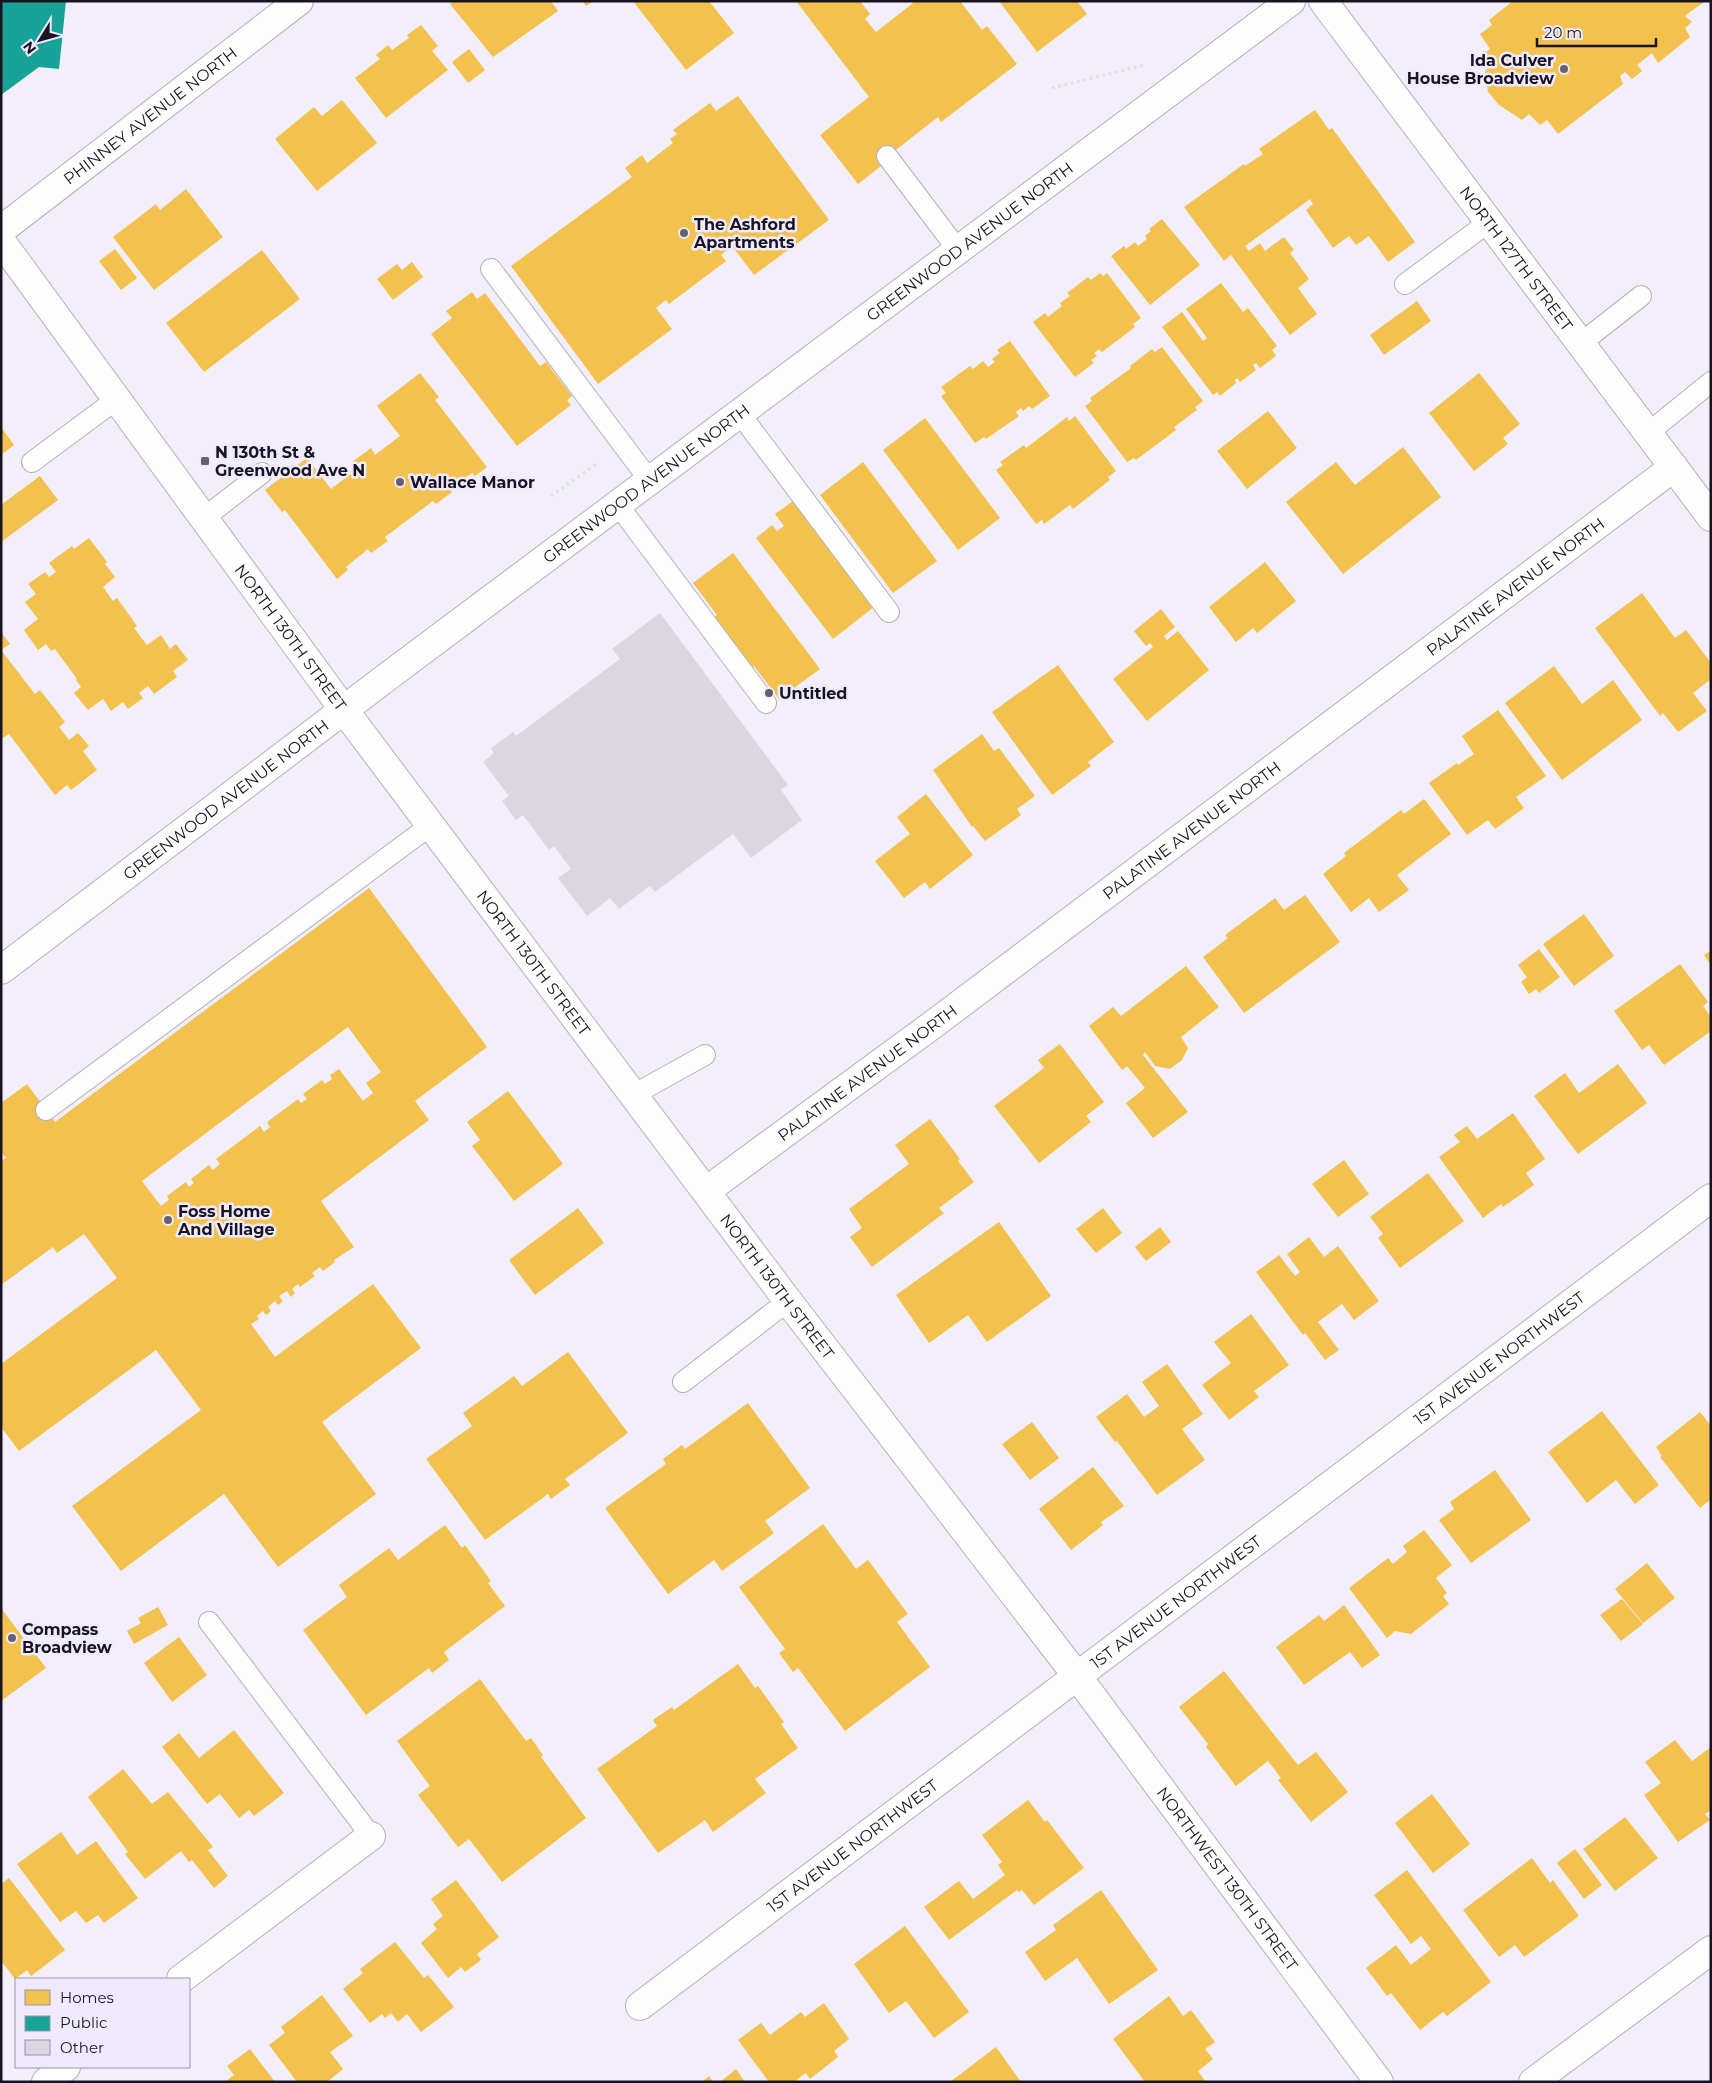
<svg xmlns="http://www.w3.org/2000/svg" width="1712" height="2083" font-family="Montserrat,sans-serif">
  <rect width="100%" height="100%" fill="#f2effa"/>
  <!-- homes -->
  <g fill="#f2c14e" fill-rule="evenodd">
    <path d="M454 1H551L558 11 493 57 450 4Z"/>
    <path d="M583 1H594L586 6Z"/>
    <path d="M633 1H709L734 33 686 70Z"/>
    <path d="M796 1H860L870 14 865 19 876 32 913 3 912 1H960L982 30 987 26 1017 64 941 122 938 117 883 160 885 163 858 184 820 135 869 97Z"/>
    <path d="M999 1H1077L1087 14 1037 52Z"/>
    <path d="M1513 1H1705L1685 16 1692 22 1685 28 1690 37 1658 63 1652 53 1637 65 1642 71 1632 79 1625 72 1620 76 1623 84 1558 134 1547 120 1540 125 1529 114 1522 120 1499 105 1488 92 1485 71 1490 67 1481 55 1490 49 1480 34 1492 25 1489 20Z"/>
    <path d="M421 25 438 46 432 51 448 70 386 118 355 78 380 59 376 55 388 45 392 50 409 38 407 35Z"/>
    <path d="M469 49 485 70 468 83 452 62Z"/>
    <path d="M738 96 829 220 754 275 732 246 721 255 726 261 669 304 666 300 656 308 672 329 598 384 511 266 632 177 625 168 642 155 647 163 673 143 670 139 677 134 673 130 710 103 716 111Z"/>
    <path d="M342 100 377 143 317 191 275 139 314 107 322 116Z"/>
    <path d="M1315 110 1329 130 1332 128 1415 242 1388 262 1369 236 1356 245 1349 236 1333 248 1306 210 1313 204 1310 199 1245 246 1249 251 1260 243 1265 251 1284 237 1294 250 1290 253 1309 279 1298 288 1317 314 1290 335 1231 255 1224 261 1184 207 1244 164 1245 166 1263 154 1259 149Z"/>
    <path d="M186 189 223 237 154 290 113 237 156 204 160 210Z"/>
    <path d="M1162 219 1200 265 1150 305 1111 256 1124 246 1126 249 1135 242 1138 246 1147 239 1145 236 1151 231 1149 229Z"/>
    <path d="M115 249 137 278 121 290 99 261Z"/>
    <path d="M262 250 300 299 204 372 166 323Z"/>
    <path d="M412 262 423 277 393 300 377 279 397 264 402 270Z"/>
    <path d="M1100 273 1103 276 1107 273 1141 318 1133 324 1135 327 1102 352 1099 349 1094 353 1097 356 1091 360 1094 363 1075 377 1033 322 1045 313 1048 317 1062 306 1060 303 1070 296 1067 293 1088 277 1091 280Z"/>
    <path d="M1221 283 1243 312 1248 308 1277 346 1272 350 1276 356 1260 368 1256 363 1253 365 1256 370 1240 382 1237 378 1235 380 1236 383 1220 396 1217 392 1213 395 1162 327 1182 312 1203 341 1207 338 1186 309Z"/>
    <path d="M472 292 477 299 485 293 540 366 546 362 572 396 567 400 571 405 517 446 431 334 452 318 446 311Z"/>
    <path d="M1417 301 1431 321 1384 355 1370 335Z"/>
    <path d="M1010 341 1050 396 1032 409 1029 406 1023 411 1021 408 1016 412 1019 416 986 439 984 437 975 443 941 396 946 393 941 387 970 366 973 369 983 361 988 367 995 362 992 359 1000 353 997 350Z"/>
    <path d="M1162 347 1203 401 1195 407 1197 410 1174 427 1176 430 1136 460 1134 458 1127 462 1085 406 1092 401 1090 398 1131 368 1130 366 1152 349 1155 352Z"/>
    <path d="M420 373 439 397 435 400 487 467 475 476 472 473 450 489 452 492 436 504 433 501 385 537 388 541 371 553 368 549 346 567 348 570 337 579 285 510 282 512 265 490 307 458 331 489 357 469 352 462 371 448 375 455 400 436 377 406Z"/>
    <path d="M1479 373 1520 424 1503 438 1508 444 1474 471 1429 413Z"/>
    <path d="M1268 411 1297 448 1247 489 1217 451Z"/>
    <path d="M1075 416 1116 471 1108 477 1110 480 1073 509 1070 505 1044 524 1042 520 1036 524 996 470 1003 465 1000 462 1024 445 1026 448 1067 417 1069 421Z"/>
    <path d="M925 418 1000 518 958 550 883 450Z"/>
    <path d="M1 427 14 445 1 455Z"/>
    <path d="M1403 447 1441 497 1343 574 1286 502 1336 462 1355 485Z"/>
    <path d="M863 462 937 561 893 593 820 495Z"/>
    <path d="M40 476 58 500 1 542V505Z"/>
    <path d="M793 501 874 607 833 639 756 538 772 525 777 531 784 526 775 514Z"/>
    <path d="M89 538 107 562 105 564 115 577 103 587 113 601 117 598 137 626 134 628 147 645 161 635 170 649 176 644 188 660 173 671 177 677 154 694 148 686 139 693 143 698 128 709 123 702 111 711 103 699 88 710 74 693 81 687 76 680 77 679 55 649 51 651 46 644 38 650 24 630 38 619 25 602 36 594 28 584 45 572 49 577 56 572 49 563 72 546 74 549Z"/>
    <path d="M733 553 820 669 779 699 754 666 748 670 710 620 717 615 693 583Z"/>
    <path d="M1265 562 1296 601 1257 633 1253 628 1236 642 1209 607Z"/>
    <path d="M1642 593 1675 638 1686 630 1711 663V679L1693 693 1707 711 1678 732 1663 713 1660 716 1595 628Z"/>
    <path d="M1161 609 1175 627 1164 636 1167 640 1178 631 1209 670 1147 721 1113 679 1153 647 1150 643 1146 646 1134 631Z"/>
    <path d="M1 632 10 644 1 650Z"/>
    <path d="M1 650 35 694 40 690 65 722 59 727 69 740 78 733 89 746 83 751 97 770 71 790 67 785 55 795 9 734 1 739Z"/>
    <path d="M1058 665 1114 742 1088 762 1091 766 1052 795 992 712Z"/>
    <path d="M1554 666 1582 704 1613 680 1642 720 1562 780 1505 703Z"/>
    <path d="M1498 710 1546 776 1516 797 1524 808 1495 829 1488 820 1467 835 1429 783 1457 763 1458 765 1474 754 1462 736Z"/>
    <path d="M982 734 994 751 999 748 1035 796 1017 809 1021 815 985 841 973 826 972 827 933 770Z"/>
    <path d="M926 794 973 855 930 889 925 882 904 898 875 861 910 834 897 817Z"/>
    <path d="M1424 799 1451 834 1397 875 1409 890 1379 912 1369 898 1351 912 1323 874 1346 856 1344 853 1401 810 1404 814Z"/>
    <path d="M369 888 487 1047 415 1101 429 1120 321 1201 354 1247 334 1260 335 1262 323 1271 320 1267 312 1273 315 1276 300 1287 298 1284 292 1289 295 1293 291 1297 287 1291 279 1296 283 1301 278 1305 275 1301 268 1307 271 1311 266 1315 263 1311 257 1316 259 1319 251 1324 275 1357 373 1284 421 1348 322 1422 376 1494 278 1567 224 1494 121 1571 72 1506 201 1410 156 1350 19 1451 1 1427V1364L117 1278 84 1234 57 1253 53 1247 1 1285V1161L6 1158 1 1152V1103L27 1084 55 1122ZM348 1027 381 1072 366 1083 373 1093 363 1101 339 1069 330 1075 332 1079 325 1084 322 1080 303 1094 307 1099 301 1103 298 1099 267 1122 270 1127 264 1132 260 1126 216 1159 220 1164 213 1170 209 1165 191 1179 194 1183 189 1187 186 1182 167 1196 169 1200 161 1206 142 1181Z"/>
    <path d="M1305 895 1340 942 1244 1013 1203 957 1228 938 1225 935 1275 898 1284 910Z"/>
    <path d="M1584 914 1614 956 1574 986 1543 944Z"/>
    <path d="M1539 949 1560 977 1539 993 1536 989 1529 994 1521 982 1527 977 1518 965Z"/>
    <path d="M1711 951V965L1704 955Z"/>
    <path d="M1680 964 1708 1002 1703 1006 1711 1017V1031L1664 1065 1649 1045 1642 1050 1614 1011Z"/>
    <path d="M1186 966 1219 1007 1181 1037 1188 1048 1182 1060 1170 1069 1155 1066 1145 1052 1143 1055 1188 1112 1153 1138 1126 1103 1145 1088 1127 1066 1122 1070 1089 1026 1113 1007 1121 1016Z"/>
    <path d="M1060 1044 1104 1102 1086 1116 1091 1122 1039 1163 994 1106 1044 1068 1038 1060Z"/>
    <path d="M1618 1064 1647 1103 1578 1154 1534 1096 1565 1073 1579 1093Z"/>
    <path d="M508 1091 563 1164 514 1201 472 1146 480 1140 467 1122Z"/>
    <path d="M1513 1113 1545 1159 1526 1173 1534 1185 1503 1207 1501 1204 1483 1218 1439 1157 1460 1142 1454 1135 1467 1126 1477 1139Z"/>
    <path d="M930 1119 960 1159 958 1161 974 1182 939 1208 944 1213 872 1267 850 1237 862 1228 849 1209 909 1164 895 1145Z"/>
    <path d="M1344 1160 1369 1194 1338 1217 1312 1184Z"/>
    <path d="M1428 1173 1464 1221 1400 1268 1378 1238 1383 1234 1370 1217Z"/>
    <path d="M578 1208 604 1243 535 1295 509 1260Z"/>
    <path d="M1103 1208 1122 1233 1096 1253 1076 1229Z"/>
    <path d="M999 1222 1051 1296 987 1342 968 1315 929 1343 896 1295Z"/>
    <path d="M1160 1227 1171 1242 1146 1261 1135 1247Z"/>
    <path d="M1309 1237 1324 1257 1338 1246 1379 1301 1354 1320 1342 1304 1318 1322 1339 1350 1325 1360 1305 1333 1303 1335 1256 1272 1279 1255 1295 1276 1300 1272 1287 1254Z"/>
    <path d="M1251 1314 1289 1365 1254 1391 1259 1397 1229 1420 1202 1385 1231 1363 1214 1342Z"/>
    <path d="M568 1352 628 1433 565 1479 570 1485 551 1499 548 1494 485 1540 426 1459 472 1426 463 1413 514 1376 522 1386Z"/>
    <path d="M1167 1364 1203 1414 1182 1429 1205 1460 1157 1495 1117 1441 1115 1442 1096 1417 1127 1394 1144 1417 1159 1406 1142 1382Z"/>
    <path d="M748 1403 810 1488 765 1521 774 1533 722 1571 714 1560 668 1594 605 1508 666 1464 663 1459 682 1445 685 1449Z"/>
    <path d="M1602 1411 1659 1485 1635 1504 1616 1480 1587 1503 1548 1452Z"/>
    <path d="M1700 1412 1711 1426V1499L1700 1508 1660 1457 1662 1456 1656 1447Z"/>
    <path d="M1032 1422 1059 1458 1030 1480 1002 1444Z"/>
    <path d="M1093 1467 1124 1506 1101 1522 1103 1525 1071 1550 1039 1509Z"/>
    <path d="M1495 1470 1531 1520 1471 1563 1439 1520 1454 1509 1450 1502Z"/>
    <path d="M823 1524 856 1569 868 1560 908 1614 897 1622 930 1667 845 1731 798 1668 793 1672 779 1653 785 1649 739 1587Z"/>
    <path d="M445 1525 462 1548 465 1545 491 1581 488 1583 505 1606 444 1652 449 1660 432 1673 429 1668 366 1715 303 1630 347 1597 339 1585 389 1548 398 1560Z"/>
    <path d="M1424 1530 1452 1565 1436 1578 1447 1593 1443 1596 1449 1604 1411 1634 1395 1631 1387 1638 1349 1588 1388 1558 1393 1564 1407 1552 1403 1546Z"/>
    <path d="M1647 1563 1675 1598 1643 1623 1615 1589Z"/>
    <path d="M1622 1599 1643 1624 1621 1641 1600 1615Z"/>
    <path d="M1344 1605 1380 1655 1362 1668 1350 1652 1304 1685 1276 1647 1319 1615 1324 1621Z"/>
    <path d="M158 1607 168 1625 134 1644 127 1631 141 1623 138 1618Z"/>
    <path d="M1 1608 46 1668 1 1701Z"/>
    <path d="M179 1637 207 1675 172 1702 144 1663Z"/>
    <path d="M738 1664 755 1688 758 1686 784 1722 781 1724 798 1748 755 1779 766 1793 713 1832 705 1820 658 1853 597 1769 657 1726 653 1720 672 1707 674 1710Z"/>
    <path d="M1224 1671 1298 1765 1316 1752 1348 1792 1311 1822 1278 1780 1281 1778 1268 1761 1236 1786 1206 1747 1208 1744 1179 1707Z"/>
    <path d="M480 1679 526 1741 531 1738 543 1755 541 1757 586 1818 502 1882 469 1839 458 1847 418 1795 430 1786 397 1741Z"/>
    <path d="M234 1730 284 1793 254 1816 249 1810 239 1818 220 1794 207 1804 162 1747 179 1733 199 1758Z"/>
    <path d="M1675 1740 1692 1761 1711 1747V1810L1705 1814 1710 1820 1678 1842 1644 1795 1661 1783 1645 1762Z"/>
    <path d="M123 1769 152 1804 168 1792 213 1847 208 1850 228 1876 214 1888 192 1860 189 1862 181 1851 145 1879 125 1854 128 1852 88 1797Z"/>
    <path d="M1432 1794 1470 1844 1433 1873 1395 1823Z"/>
    <path d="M1028 1800 1045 1822 1047 1820 1084 1868 1034 1905 1022 1890 1019 1892 1017 1890 949 1940 924 1907 959 1881 973 1899 1005 1875 998 1865 1002 1862 982 1835Z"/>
    <path d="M1625 1817 1658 1858 1615 1891 1583 1849Z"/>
    <path d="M61 1832 77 1855 96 1841 138 1898 104 1923 98 1915 86 1923 76 1911 60 1922 17 1864Z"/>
    <path d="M1575 1849 1602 1885 1584 1899 1557 1863Z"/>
    <path d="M1532 1858 1550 1883 1553 1880 1579 1916 1524 1957 1515 1945 1499 1957 1463 1910Z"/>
    <path d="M1407 1870 1491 1982 1447 2016 1443 2012 1420 2030 1391 1993 1387 1996 1366 1968 1396 1945 1411 1965 1431 1949 1421 1936 1411 1944 1374 1895Z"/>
    <path d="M9 1878 65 1950 31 1976 27 1970 15 1979 3 1963 1 1964V1884Z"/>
    <path d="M456 1880 499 1937 477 1954 481 1960 465 1972 461 1967 448 1978 421 1943 437 1929 433 1924 443 1916 431 1899Z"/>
    <path d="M1101 1890 1158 1970 1109 2004 1077 1958 1045 1981 1025 1952 1056 1930 1053 1925Z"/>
    <path d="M905 1926 969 2012 934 2038 906 2001 889 2013 854 1964Z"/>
    <path d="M395 1942 424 1978 428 1975 454 2007 421 2032 407 2014 398 2022 391 2013 385 2018 382 2014 370 2023 343 1989 363 1973 360 1969Z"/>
    <path d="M322 1995 353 2036 330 2052 343 2069 327 2082H297L269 2045 285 2033 281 2027Z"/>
    <path d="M1169 1996 1183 2016 1191 2010 1215 2042 1205 2049 1213 2059 1198 2071 1206 2082H1145L1113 2039Z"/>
    <path d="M824 2003 849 2039 834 2051 838 2057 810 2079 806 2073 794 2082H769L738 2040 761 2023 770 2035 801 2012 805 2017Z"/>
    <path d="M996 2047 1021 2082H950Z"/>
    <path d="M250 2049 275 2082H225L234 2075 227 2066Z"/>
    <path d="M736 2069 745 2082H720Z"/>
    <path d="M709 2076 713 2082H702Z"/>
  </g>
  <!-- public -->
  <path fill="#17a398" d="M1 1H66L59 69 39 67 1 95Z"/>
  <!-- building -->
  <path fill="#dcd6e0" d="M660 613 788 785 781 790 802 820 751 858 733 834 655 892 650 886 619 909 610 898 587 916 558 878 571 869 554 846 549 850 523 815 516 820 502 801 509 796 483 762 494 753 491 748 513 732 516 736 620 659 612 649Z"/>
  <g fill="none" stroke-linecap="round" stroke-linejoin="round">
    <defs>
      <g id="service">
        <path d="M887 156 958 250"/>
        <path d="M491 269 650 481"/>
        <path d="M1405 284 1489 222"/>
        <path d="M1581 343 1641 296"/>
        <path d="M740 414 889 612"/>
        <path d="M1648 433 1711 382"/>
        <path d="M32 462 117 399"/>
        <path d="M618 505 766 703"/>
        <path d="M204 518 262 473"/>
        <path d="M633 1095 705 1055"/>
        <path d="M46 1110 431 825"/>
        <path d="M683 1382 788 1301"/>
        <path d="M209 1622 371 1836"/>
      </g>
      <g id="minor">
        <path id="s1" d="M1323 1 1711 517"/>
        <path id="s2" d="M1 230 299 1"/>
        <path id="s3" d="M706 1191 931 1026 1674 467"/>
        <path d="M181 1979 371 1836"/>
        <path id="s4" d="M640 2006 1711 1198"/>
        <path d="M46 2082 66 2067"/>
        <path d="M1533 2082 1711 1950"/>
      </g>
      <g id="tertiary">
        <path id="s5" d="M344 710 788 1301 1077 1676 1379 2082"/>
      </g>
      <g id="secondary">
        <path id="s6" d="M1 241 344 710"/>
        <path id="s7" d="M1 970 391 674 1291 1"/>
      </g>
    </defs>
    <!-- service casing -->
    <use href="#service" stroke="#b3b0bb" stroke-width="22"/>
    <!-- minor casing -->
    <use href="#minor" stroke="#b3b0bb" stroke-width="30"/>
    <!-- tertiary casing -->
    <use href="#tertiary" stroke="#b3b0bb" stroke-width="30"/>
    <!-- secondary casing -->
    <use href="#secondary" stroke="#b3b0bb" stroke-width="30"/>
    <!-- path -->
    <g stroke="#dedde1" stroke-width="3" stroke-dasharray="2.5 4" stroke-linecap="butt">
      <path d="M1052 88 1145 65"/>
      <path d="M551 496 599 462"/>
    </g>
    <!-- service -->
    <use href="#service" stroke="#fdfdfe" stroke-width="20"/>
    <!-- minor -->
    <use href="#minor" stroke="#fdfdfe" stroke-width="28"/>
    <!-- tertiary -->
    <use href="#tertiary" stroke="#fdfdfe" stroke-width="28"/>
    <!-- secondary -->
    <use href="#secondary" stroke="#fdfdfe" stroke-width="28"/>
  </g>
  <!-- markers -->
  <g fill="#64616d" stroke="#efeaff" stroke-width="2">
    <circle cx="1564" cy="69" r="5"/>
    <circle cx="684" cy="233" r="5"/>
    <rect x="200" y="456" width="10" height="10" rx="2.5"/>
    <circle cx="400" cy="482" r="5"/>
    <circle cx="769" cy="693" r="5"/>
    <circle cx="168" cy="1220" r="5"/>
    <circle cx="12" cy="1638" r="5"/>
  </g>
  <g text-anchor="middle" stroke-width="5" stroke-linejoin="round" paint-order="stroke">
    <!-- poi labels -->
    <g font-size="16" font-weight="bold" fill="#181521" stroke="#efeaff" text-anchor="start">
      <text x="1554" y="66" text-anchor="end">Ida Culver<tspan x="1554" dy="18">House Broadview</tspan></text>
      <text x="694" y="230">The Ashford<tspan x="694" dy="18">Apartments</tspan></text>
      <text x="215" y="458">N 130th St &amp;<tspan x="215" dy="18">Greenwood Ave N</tspan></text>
      <text x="410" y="488">Wallace Manor</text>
      <text x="779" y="699">Untitled</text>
      <text x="178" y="1217">Foss Home<tspan x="178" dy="18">And Village</tspan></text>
      <text x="22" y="1635">Compass<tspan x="22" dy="18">Broadview</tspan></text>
    </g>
    <!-- street labels -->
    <g font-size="16" fill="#181521" stroke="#efeaff">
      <text dy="6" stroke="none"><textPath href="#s2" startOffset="188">PHINNEY AVENUE NORTH</textPath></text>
      <text dy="6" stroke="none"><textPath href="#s7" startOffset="1212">GREENWOOD AVENUE NORTH</textPath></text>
      <text dy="6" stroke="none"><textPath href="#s1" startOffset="322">NORTH 127TH STREET</textPath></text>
      <text dy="6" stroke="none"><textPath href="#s7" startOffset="808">GREENWOOD AVENUE NORTH</textPath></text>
      <text dy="6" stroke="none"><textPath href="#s3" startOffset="1010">PALATINE AVENUE NORTH</textPath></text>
      <text dy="6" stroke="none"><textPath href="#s6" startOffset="491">NORTH 130TH STREET</textPath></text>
      <text dy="6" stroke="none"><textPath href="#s7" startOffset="282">GREENWOOD AVENUE NORTH</textPath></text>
      <text dy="6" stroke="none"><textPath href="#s3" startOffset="605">PALATINE AVENUE NORTH</textPath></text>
      <text dy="6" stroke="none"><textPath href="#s5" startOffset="316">NORTH 130TH STREET</textPath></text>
      <text dy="6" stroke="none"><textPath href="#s3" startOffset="200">PALATINE AVENUE NORTH</textPath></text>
      <text dy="6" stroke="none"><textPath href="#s5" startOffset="721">NORTH 130TH STREET</textPath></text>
      <text dy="6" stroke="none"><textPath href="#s4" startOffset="1076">1ST AVENUE NORTHWEST</textPath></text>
      <text dy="6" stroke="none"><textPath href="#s4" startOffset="671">1ST AVENUE NORTHWEST</textPath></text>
      <text dy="6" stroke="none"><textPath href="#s4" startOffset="266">1ST AVENUE NORTHWEST</textPath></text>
      <text dy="6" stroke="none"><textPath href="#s5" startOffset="1465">NORTHWEST 130TH STREET</textPath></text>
    </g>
  </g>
  <!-- border -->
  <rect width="1712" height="2083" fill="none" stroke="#181521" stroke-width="5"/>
  <!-- legend -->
  <rect x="15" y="1978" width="175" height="90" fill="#efeaff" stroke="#9995a6"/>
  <rect x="25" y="1990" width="25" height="15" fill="#f2c14e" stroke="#9995a6"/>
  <text x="60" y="2003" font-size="15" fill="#181521">Homes</text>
  <rect x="25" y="2016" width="25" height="15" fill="#17a398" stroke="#9995a6"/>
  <text x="60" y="2028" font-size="15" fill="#181521">Public</text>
  <rect x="25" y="2040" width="25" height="15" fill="#dcd6e0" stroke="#9995a6"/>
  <text x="60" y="2053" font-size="15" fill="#181521">Other</text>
  <!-- north arrow -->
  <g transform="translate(40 40) rotate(233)" stroke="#efeaff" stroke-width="4" paint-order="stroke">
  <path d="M0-4L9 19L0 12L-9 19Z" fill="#181521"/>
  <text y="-8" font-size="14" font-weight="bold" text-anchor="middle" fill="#181521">N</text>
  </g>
  <!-- scale -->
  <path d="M1537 38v8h119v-8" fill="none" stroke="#181521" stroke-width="2.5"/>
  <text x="1544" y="38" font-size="15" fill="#181521" stroke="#efeaff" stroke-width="4" paint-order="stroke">20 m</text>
</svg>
